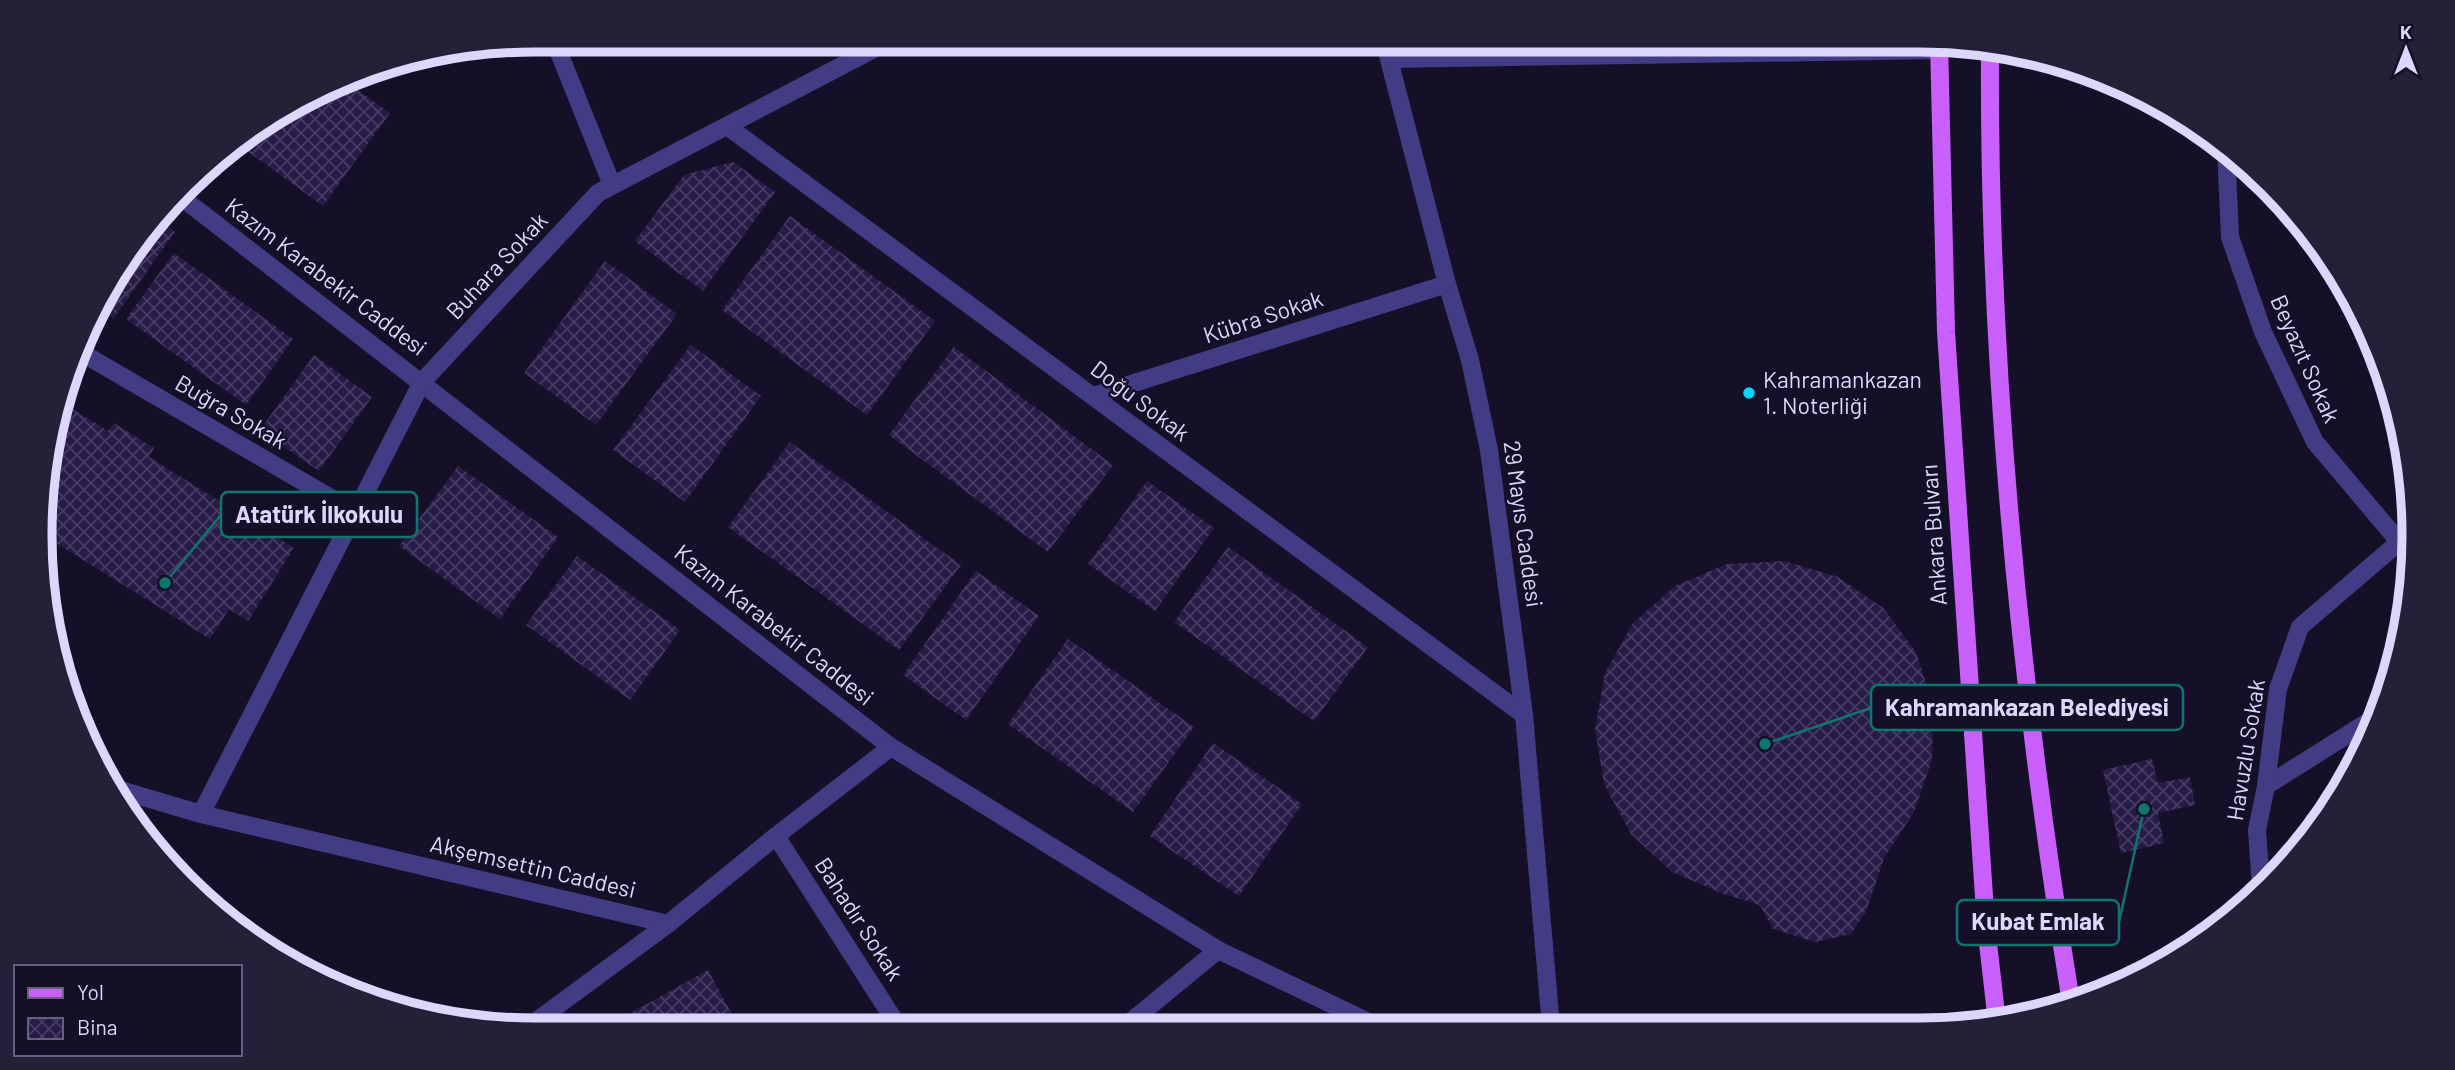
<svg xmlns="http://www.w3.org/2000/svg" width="2455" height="1070" font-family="Barlow,sans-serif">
  <defs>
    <pattern id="building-cross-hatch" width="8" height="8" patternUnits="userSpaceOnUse" patternTransform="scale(1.75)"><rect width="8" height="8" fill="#271c47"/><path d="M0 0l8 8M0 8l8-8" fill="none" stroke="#463c63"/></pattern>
  </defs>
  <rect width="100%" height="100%" fill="#151027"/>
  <!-- building -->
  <g fill="url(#building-cross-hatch)">
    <path d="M345 81 390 113 323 206 236 143 288 106Z"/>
    <path d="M733 162 775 192 703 291 635 241 684 175Z"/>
    <path d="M790 216 935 321 867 415 722 310Z"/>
    <path d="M161 222 175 232 113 319 99 308 106 288Z"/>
    <path d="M174 253 293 339 246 405 126 319Z"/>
    <path d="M605 261 677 314 596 425 524 373Z"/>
    <path d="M691 345 761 396 685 502 613 450Z"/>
    <path d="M954 347 1113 465 1048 552 889 435Z"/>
    <path d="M314 355 372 397 319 471 260 430Z"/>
    <path d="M63 403 108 431 114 423 154 448 149 457 294 548 248 621 229 609 210 639 40 533 50 439Z"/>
    <path d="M790 442 961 565 899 650 728 527Z"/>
    <path d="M458 466 558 537 500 619 399 546Z"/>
    <path d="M1147 481 1214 528 1155 611 1088 564Z"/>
    <path d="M1228 547 1368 647 1314 721 1174 622Z"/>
    <path d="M577 556 680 630 630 700 526 625Z"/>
    <path d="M1784 561 1838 577 1883 608 1916 652 1933 705 1932 760 1914 812 1884 858 1867 909 1851 934 1815 942 1773 929 1760 905 1724 894 1672 872 1631 834 1604 784 1595 729 1605 673 1633 623 1675 586 1727 564Z"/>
    <path d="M976 571 1039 616 966 720 903 675Z"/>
    <path d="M1068 639 1194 727 1133 812 1008 724Z"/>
    <path d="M1213 743 1302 804 1239 896 1150 836Z"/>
    <path d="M2152 759 2158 783 2190 777 2195 805 2158 813 2164 843 2121 853 2103 770Z"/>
    <path d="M708 970 740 1029 600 1030Z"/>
  </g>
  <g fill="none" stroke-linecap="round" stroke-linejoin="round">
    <!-- minor -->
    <g stroke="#423c85" stroke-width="18">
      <path d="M554 40 612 185"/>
      <path d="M1384 40 1447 284 1470 360 1489 450 1524 715 1551 1027"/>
      <path d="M1389 59 1939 50"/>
      <path d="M727 126 1524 715"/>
      <path d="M2226 149 2230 237 2263 332 2315 442 2412 557"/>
      <path d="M181 197 891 747 1218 950 1379 1027"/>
      <path d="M82 353 355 512"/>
      <path d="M1093 396 1447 284"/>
      <path d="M2266 786 2377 716"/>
      <path d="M110 787 201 814 668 924 776 836 891 747"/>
      <path d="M201 814 422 382 598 193 891 40"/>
      <path d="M776 836 900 1029"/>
      <path d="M2261 887 2257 830 2266 786 2278 689 2300 627 2398 543"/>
      <path d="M527 1028 668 924"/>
      <path d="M1123 1028 1218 950"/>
    </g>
    <!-- major -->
    <g stroke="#c960fc" stroke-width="18">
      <path d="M1939 43 1946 332 1986 926 1997 1022"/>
      <path d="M1990 52C1988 370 2020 688 2071 1002"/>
    </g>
  </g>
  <!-- markers -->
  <circle fill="#07d6fa" stroke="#151027" stroke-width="2.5" cx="1749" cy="393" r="7"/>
  <g text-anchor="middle" stroke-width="5" stroke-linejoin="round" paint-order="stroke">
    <!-- street labels -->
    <g font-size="23" fill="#ddd7fe" stroke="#151027">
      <text transform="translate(497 266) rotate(-47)" y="8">Buhara Sokak</text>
      <text transform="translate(326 277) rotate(37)" y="8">Kazım Karabekir Caddesi</text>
      <text transform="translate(1263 317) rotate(-18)" y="8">Kübra Sokak</text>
      <text transform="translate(2305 359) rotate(66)" y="8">Beyazıt Sokak</text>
      <text transform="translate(1140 401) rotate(37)" y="8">Doğu Sokak</text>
      <text transform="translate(231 412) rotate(30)" y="8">Buğra Sokak</text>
      <text transform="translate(1523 524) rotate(82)" y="8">29 Mayıs Caddesi</text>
      <text transform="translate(1934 535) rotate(-94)" y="8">Ankara Bulvarı</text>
      <text transform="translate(774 625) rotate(38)" y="8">Kazım Karabekir Caddesi</text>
      <text transform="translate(2246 750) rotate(-81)" y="8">Havuzlu Sokak</text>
      <text transform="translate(533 867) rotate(13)" y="8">Akşemsettin Caddesi</text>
      <text transform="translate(859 919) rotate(57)" y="8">Bahadır Sokak</text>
    </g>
    <!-- poi labels -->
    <g font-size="23" fill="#ddd7fe" stroke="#151027" text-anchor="start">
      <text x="1763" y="388">Kahramankazan<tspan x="1763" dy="26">1. Noterliği</tspan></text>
    </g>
  </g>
  <!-- crop -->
  <path d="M0 0H2455V1070H0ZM534 52H1920A482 482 0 0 1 2402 534V536A482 482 0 0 1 1920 1018H534A482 482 0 0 1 52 536V534A482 482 0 0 1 534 52Z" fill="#252038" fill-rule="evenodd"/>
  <path fill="none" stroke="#ddd7fe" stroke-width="9" d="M534 52H1920A482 482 0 0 1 2402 534V536A482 482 0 0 1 1920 1018H534A482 482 0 0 1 52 536V534A482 482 0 0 1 534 52Z"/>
  <!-- callouts -->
  <path fill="none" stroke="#0f766e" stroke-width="2.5" d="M165 583L221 515M1765 744L1871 708M2144 809L2119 922"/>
  <g fill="#0f766e" stroke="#151027" stroke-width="2.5">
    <circle cx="165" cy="583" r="7"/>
    <circle cx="1765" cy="744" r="7"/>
    <circle cx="2144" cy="809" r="7"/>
  </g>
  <g fill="#151027" stroke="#0f766e" stroke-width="2.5">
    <rect x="221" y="492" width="196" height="45" rx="7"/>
    <rect x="1871" y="685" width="312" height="45" rx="7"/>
    <rect x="1957" y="900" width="162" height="45" rx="7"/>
  </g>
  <g font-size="24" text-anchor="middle" font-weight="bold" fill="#ddd7fe">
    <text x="319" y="523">Atatürk İlkokulu</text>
    <text x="2027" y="716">Kahramankazan Belediyesi</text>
    <text x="2038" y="930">Kubat Emlak</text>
  </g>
  <!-- legend -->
  <rect x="14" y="965" width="228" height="91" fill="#151027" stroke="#65607d" stroke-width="2"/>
  <rect x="28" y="988" width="35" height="10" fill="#c960fc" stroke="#65607d" stroke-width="2"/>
  <text x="77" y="1000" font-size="21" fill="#ddd7fe">Yol</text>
  <rect x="28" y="1018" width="35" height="21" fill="url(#building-cross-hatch)" stroke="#65607d" stroke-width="2"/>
  <text x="77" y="1035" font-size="21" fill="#ddd7fe">Bina</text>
  <!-- north arrow -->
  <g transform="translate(2406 49)" stroke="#151027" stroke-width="5" paint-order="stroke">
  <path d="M0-5L12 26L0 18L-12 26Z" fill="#ddd7fe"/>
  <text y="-10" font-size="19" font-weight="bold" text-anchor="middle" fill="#ddd7fe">K</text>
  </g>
</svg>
